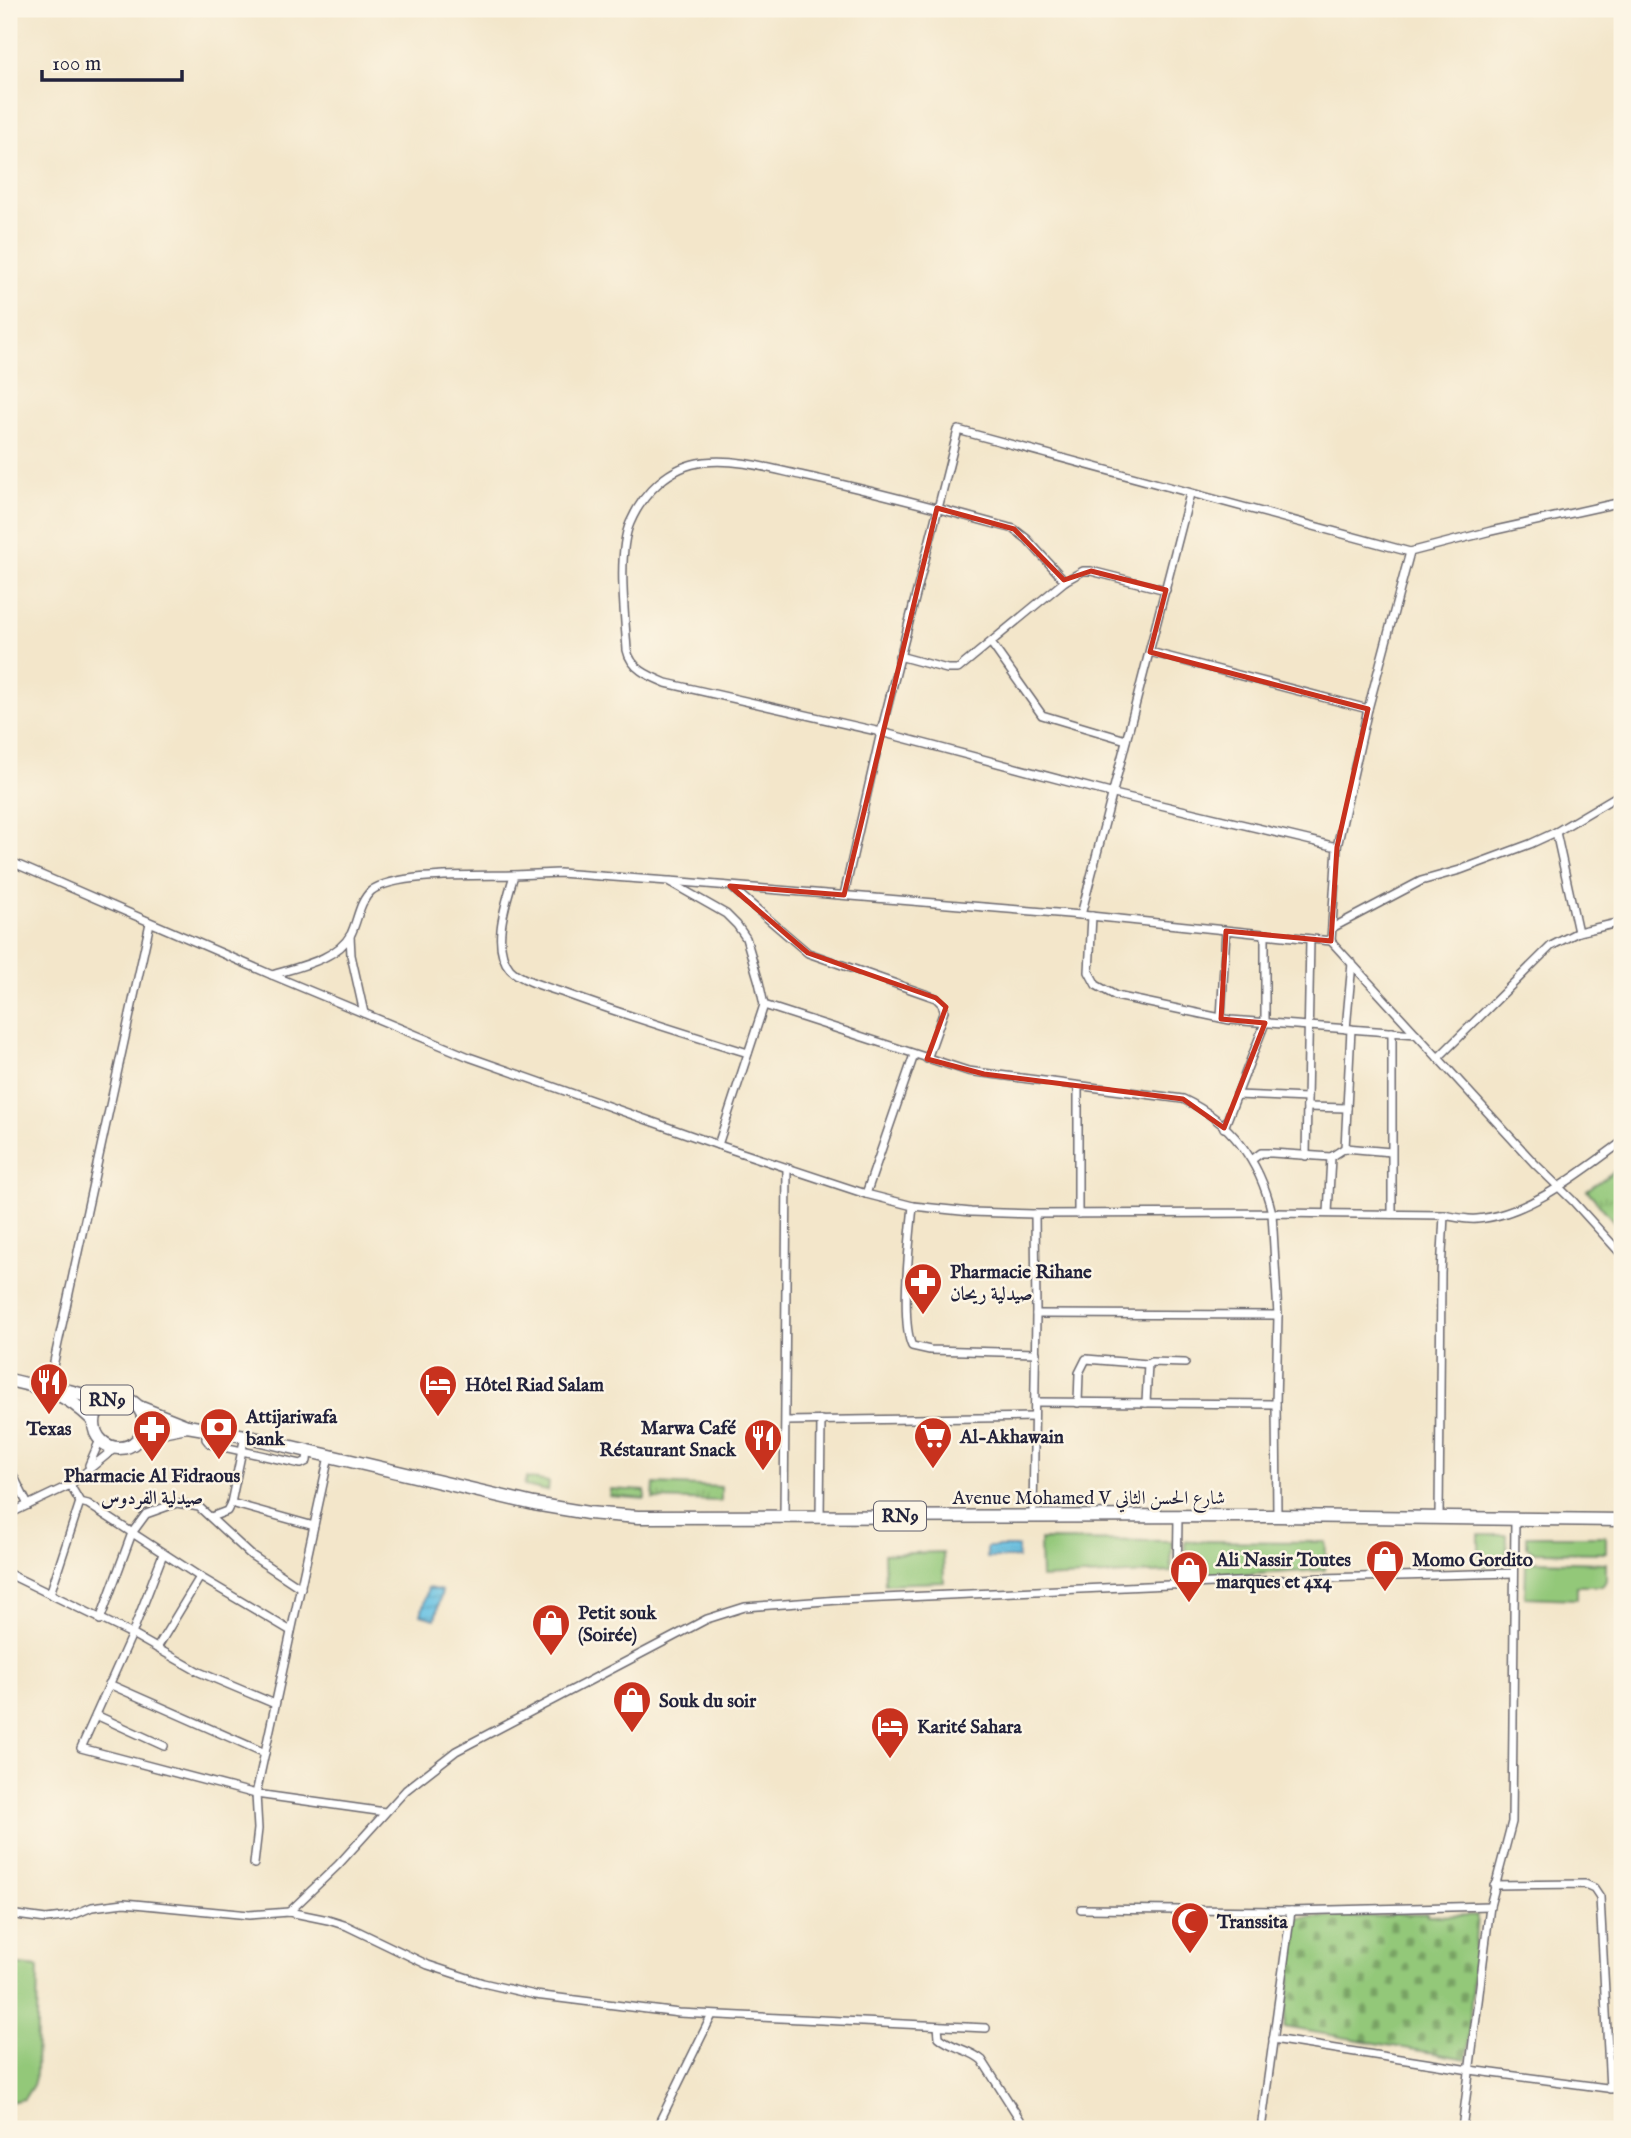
<svg xmlns="http://www.w3.org/2000/svg" width="1631" height="2138" font-family="'IM FELL English',Amiri,serif">
  <defs>
    <pattern id="grass-tufts" width="24" height="20" patternUnits="userSpaceOnUse" patternTransform="scale(1.75)"><rect width="24" height="20" fill="#93c879"/><path d="M3 7l-1-3M5 7V3M7 7l1-3M15 17l-1-3M17 17v-4M19 17l1-3" fill="none" stroke="#78a264"/></pattern>
    <pattern id="cemetery-stones" width="16" height="16" patternUnits="userSpaceOnUse" patternTransform="scale(1.75)"><rect width="16" height="16" fill="#93c879"/><path d="M2 7V4a2 2 0 0 1 4 0v3zM10 15v-3a2 2 0 0 1 4 0v3z" fill="#78a264"/></pattern>
    <pattern id="water-rules" width="6" height="5" patternUnits="userSpaceOnUse" patternTransform="scale(1.75)"><rect width="6" height="5" fill="#67c2e4"/><path d="M0 2.5h6" fill="none" stroke="#59a6c4"/></pattern>
  </defs>
  <rect width="100%" height="100%" fill="#fcf5e5"/>
  <filter id="ink" filterUnits="userSpaceOnUse"><feTurbulence type="fractalNoise" baseFrequency=".0143" numOctaves="2"/><feDisplacementMap in="SourceGraphic" scale="14" xChannelSelector="R" yChannelSelector="G"/><feConvolveMatrix kernelMatrix="1 2 1 2 8 2 1 2 1" color-interpolation-filters="sRGB"/></filter>
  <filter id="wash" filterUnits="userSpaceOnUse"><feTurbulence type="fractalNoise" baseFrequency=".00686" numOctaves="4" result="noise"/><feDisplacementMap in="SourceGraphic" scale="28" xChannelSelector="R" yChannelSelector="G"/><feGaussianBlur stdDeviation="1.57" result="paint"/><feColorMatrix in="noise" values="0 0 0 0 0 0 0 0 0 0 0 0 0 0 0 0 0 1.4 0 .05"/><feComposite in="paint" operator="in"/></filter>
  <g filter="url(#wash)">
    <rect width="100%" height="100%" fill="#f3e6ca"/>
    <!-- grass -->
    <g fill="url(#grass-tufts)" stroke="#5a755a" stroke-width="2">
      <path d="M1622 1166V1231L1587 1190Z"/>
      <path d="M526 1478 549 1482 548 1491 524 1486Z"/>
      <path d="M654 1484 721 1487V1501L653 1499Z"/>
      <path d="M610 1489 645 1491V1499L609 1496Z"/>
    </g>
    <!-- cemetery -->
    <path fill="url(#cemetery-stones)" stroke="#5a755a" stroke-width="2" d="M1427 1913V1916L1477 1915 1467 2059 1284 2027 1298 1918 1390 1916 1391 1914Z"/>
    <!-- park -->
    <g fill="#93c879" stroke="#5a755a" stroke-width="2">
      <path d="M1479 1535H1507L1506 1565 1479 1566Z"/>
      <path d="M1527 1536H1606V1553L1534 1552 1527 1547Z"/>
      <path d="M1040 1540 1172 1541 1171 1572 1041 1578Z"/>
      <path d="M1185 1541 1326 1542 1325 1570 1184 1578Z"/>
      <path d="M943 1552 944 1582 885 1584 884 1554Z"/>
      <path d="M1534 1561 1606 1563V1580L1603 1586H1577V1599L1525 1597 1526 1564Z"/>
      <path d="M10 1964 38 1967 36 2074 33 2085 24 2099 9 2102Z"/>
    </g>
    <!-- water -->
    <g fill="url(#water-rules)" stroke="#447290" stroke-width="2">
      <rect x="987" y="1547" width="31" height="11"/>
      <path d="M428 1588 442 1591 435 1619 421 1615Z"/>
    </g>
  </g>
  <g filter="url(#ink)">
    <g fill="none" stroke-linecap="round" stroke-linejoin="round">
      <defs>
        <g id="street">
          <path d="M1410 552 1368 709 1337 847 1331 941 1534 1163 1573 1201 1622 1255"/>
          <path d="M1065 581 1027 539 1014 529C944 510 875 491 804 476 772 469 736 458 704 462 669 466 643 493 630 523 617 553 625 616 627 650 631 669 649 676 666 683L881 732 1114 794 1337 847"/>
          <path d="M991 643 1042 715 1126 740"/>
          <path d="M1150 652 1368 709"/>
          <path d="M899 656 947 669H958L1065 581 1083 571H1091L1166 590"/>
          <path d="M1556 832 1578 932"/>
          <path d="M9 861 272 975C297 967 337 960 351 934 358 920 359 902 371 891 395 872 482 876 514 875"/>
          <path d="M670 881 1081 915 1331 941"/>
          <path d="M731 887 808 953 936 998 942 1004 944 1011 927 1059"/>
          <path d="M844 895 881 732 958 430 1410 552 1491 531 1622 502"/>
          <path d="M1081 915 1190 494"/>
          <path d="M1092 916 1089 972 1096 985 1116 996 1230 1020 1416 1034"/>
          <path d="M1332 928 1421 881 1460 870 1530 844 1556 832 1622 793"/>
          <path d="M350 936 351 955 364 1013"/>
          <path d="M272 975 469 1057 718 1145 764 1005"/>
          <path d="M1221 1018 1226 931"/>
          <path d="M1346 1029 1352 963"/>
          <path d="M1438 1058 1551 946 1578 932 1622 922"/>
          <path d="M1078 1086V1214"/>
          <path d="M1237 1095 1307 1098"/>
          <path d="M1307 1107 1347 1108"/>
          <path d="M1224 1128 1265 1023V935"/>
          <path d="M718 1145 866 1194 913 1206 971 1212 1035 1214 1272 1213C1260 1162 1232 1122 1183 1099L968 1071 764 1005 759 982 746 938 737 925 726 914 668 881 559 873 514 875C507 900 490 946 510 969 520 980 549 988 564 993 624 1015 686 1034 748 1053"/>
          <path d="M1345 1148 1351 1029"/>
          <path d="M1306 1156 1310 939"/>
          <path d="M1253 1159 1261 1153H1272L1331 1157 1345 1148 1391 1152"/>
          <path d="M866 1194 914 1055"/>
          <path d="M913 1206C910 1237 900 1321 912 1346L930 1350 1036 1353"/>
          <path d="M1328 1213 1331 1157"/>
          <path d="M1392 1214V1032"/>
          <path d="M1444 1215C1455 1217 1466 1220 1477 1219 1529 1215 1582 1171 1622 1142"/>
          <path d="M1036 1314 1278 1315"/>
          <path d="M48 1389 150 923"/>
          <path d="M1035 1402 1276 1404"/>
          <path d="M1078 1403 1079 1373 1086 1359 1148 1364"/>
          <path d="M1146 1403 1148 1364 1151 1362 1185 1363"/>
          <path d="M786 1421 1034 1417"/>
          <path d="M206 1429V1439L210 1444 301 1464 307 1461 308 1451"/>
          <path d="M89 1465 100 1440"/>
          <path d="M9 1467 28 1505"/>
          <path d="M70 1485 80 1502 88 1504 200 1577 291 1631"/>
          <path d="M231 1503 314 1526"/>
          <path d="M9 1514 70 1485 115 1448"/>
          <path d="M1033 1516 1036 1314 1035 1214"/>
          <path d="M1277 1516 1276 1404 1278 1315 1272 1213 1444 1215 1441 1273 1439 1518"/>
          <path d="M211 1517 227 1511 231 1503 245 1436"/>
          <path d="M784 1517 787 1168"/>
          <path d="M820 1517 821 1420"/>
          <path d="M163 1554 132 1634 81 1748 256 1794 385 1812"/>
          <path d="M9 1574 132 1634 199 1672 275 1704"/>
          <path d="M1177 1585 1178 1517"/>
          <path d="M50 1594 80 1502"/>
          <path d="M100 1620 132 1533 146 1514 177 1503 199 1507 251 1555 301 1588"/>
          <path d="M157 1648 200 1577"/>
          <path d="M109 1684 265 1753"/>
          <path d="M96 1715 164 1746"/>
          <path d="M254 1864 258 1829 256 1794 329 1456"/>
          <path d="M1494 1885 1585 1884 1594 1888 1600 1897 1610 2089"/>
          <path d="M1081 1909 1291 1911 1490 1906"/>
          <path d="M289 1912 338 1865 406 1790 456 1751 707 1619 745 1607 839 1600 1322 1578 1514 1573"/>
          <path d="M9 1914 46 1919 71 1916 92 1907 124 1903 249 1915 289 1912 328 1920 347 1926 428 1965 483 1983 535 1995 679 2013 986 2028"/>
          <path d="M938 2026 939 2037C951 2048 969 2049 982 2060L1026 2129"/>
          <path d="M1273 2039 1470 2070 1622 2090"/>
          <path d="M656 2129 712 2015"/>
          <path d="M1261 2129 1291 1911"/>
          <path d="M1462 2129 1490 1906 1512 1822 1515 1519"/>
        </g>
        <g id="primary">
          <path d="M9 1380C47 1389 64 1392 93 1420"/>
          <path d="M59 1391H69L106 1401"/>
          <circle cx="119" cy="1423" r="25"/>
          <path d="M139 1407 187 1426 245 1436 534 1504 588 1513 638 1517 1277 1516 1622 1520"/>
          <path d="M141 1435 187 1426"/>
        </g>
      </defs>
      <!-- street casing -->
      <use href="#street" stroke="#6b676d" stroke-width="10"/>
      <!-- primary casing -->
      <use href="#primary" stroke="#6b676d" stroke-width="15"/>
      <!-- street -->
      <use href="#street" stroke="#fff" stroke-width="7"/>
      <!-- primary -->
      <use href="#primary" stroke="#fff" stroke-width="12"/>
    </g>
  </g>
  <!-- marked area -->
  <path fill="none" stroke="#c8321e" stroke-width="5" stroke-linejoin="round" d="M937 508 1014 529 1064 580 1091 571 1166 590 1150 652 1368 709 1337 847 1331 941 1226 931 1221 1019 1265 1023 1224 1128 1183 1099 984 1074 927 1059 946 1007 936 998 808 953 730 886 844 895Z"/>
  <!-- icons -->
  <defs>
    <symbol id="pharmacy-pin" viewBox="-11 -11 22 30"><path d="M0 17L-7.5 6A9.5 9.5 0 1 1 7.5 6Z" fill="#c8321e" stroke="#fcf5e5"/><path d="M-2-6h4v4h4v4h-4v4h-4v-4h-4v-4h4Z" fill="#fff"/></symbol>
    <symbol id="restaurant-pin" viewBox="-11 -11 22 30"><path d="M0 17L-7.5 6A9.5 9.5 0 1 1 7.5 6Z" fill="#c8321e" stroke="#fcf5e5"/><path d="M-5-6h1v4h1v-4h1v4h1v-4h1v5L-1.5 .5V6h-2V.5L-5-1ZM5-6V6H3V1.5H1.5Q1.5-4 5-6Z" fill="#fff"/></symbol>
    <symbol id="hotel-pin" viewBox="-11 -11 22 30"><path d="M0 17L-7.5 6A9.5 9.5 0 1 1 7.5 6Z" fill="#c8321e" stroke="#fcf5e5"/><path d="M-6-4.5h1.5V1H6V5H4.5V3h-9V5H-6ZM-4 0a1.8 1.8 0 1 1 3.6 0ZM.5 0V-2.5h3Q6-2.5 6 0Z" fill="#fff"/></symbol>
    <symbol id="bank-pin" viewBox="-11 -11 22 30"><path d="M0 17L-7.5 6A9.5 9.5 0 1 1 7.5 6Z" fill="#c8321e" stroke="#fcf5e5"/><path d="M-6-4H6V4H-6ZM0-2.3a2.3 2.3 0 1 0 0 4.6a2.3 2.3 0 1 0 0-4.6Z" fill="#fff"/></symbol>
    <symbol id="supermarket-pin" viewBox="-11 -11 22 30"><path d="M0 17L-7.5 6A9.5 9.5 0 1 1 7.5 6Z" fill="#c8321e" stroke="#fcf5e5"/><path d="M-6-5.5h2.5l.6 2H6L4.5 2H-2.5L-4.4-4H-6ZM-1.5 3.2a1.3 1.3 0 1 0 .1 0ZM3 3.2a1.3 1.3 0 1 0 .1 0Z" fill="#fff"/></symbol>
    <symbol id="shop-pin" viewBox="-11 -11 22 30"><path d="M0 17L-7.5 6A9.5 9.5 0 1 1 7.5 6Z" fill="#c8321e" stroke="#fcf5e5"/><path d="M-5-2.5h2.3a2.7 3.5 0 0 1 5.4 0H5L5.5 6h-11ZM-1.5-2.5h3a1.5 2.3 0 0 0-3 0Z" fill="#fff"/></symbol>
    <symbol id="mosque-pin" viewBox="-11 -11 22 30"><path d="M0 17L-7.5 6A9.5 9.5 0 1 1 7.5 6Z" fill="#c8321e" stroke="#fcf5e5"/><path d="M3.5-4.9A6 6 0 1 0 3.5 4.9A5 5 0 1 1 3.5-4.9Z" fill="#fff"/></symbol>
  </defs>
  <g fill-rule="evenodd">
    <use href="#pharmacy-pin" x="901" y="1260" width="44" height="60"/>
    <use href="#restaurant-pin" x="27" y="1360" width="44" height="60"/>
    <use href="#hotel-pin" x="416" y="1362" width="44" height="60"/>
    <use href="#bank-pin" x="197" y="1405" width="44" height="60"/>
    <use href="#pharmacy-pin" x="130" y="1407" width="44" height="60"/>
    <use href="#supermarket-pin" x="911" y="1414" width="44" height="60"/>
    <use href="#restaurant-pin" x="741" y="1416" width="44" height="60"/>
    <use href="#shop-pin" x="1363" y="1537" width="44" height="60"/>
    <use href="#shop-pin" x="1167" y="1548" width="44" height="60"/>
    <use href="#shop-pin" x="529" y="1601" width="44" height="60"/>
    <use href="#shop-pin" x="610" y="1678" width="44" height="60"/>
    <use href="#hotel-pin" x="868" y="1704" width="44" height="60"/>
    <use href="#mosque-pin" x="1168" y="1899" width="44" height="60"/>
  </g>
  <g text-anchor="middle" stroke-width="5" stroke-linejoin="round" paint-order="stroke">
    <!-- shield labels -->
    <g fill="#fcf5e5" stroke="#63616e" stroke-width="2">
      <rect x="81" y="1385.5" width="52" height="29" rx="5"/>
      <rect x="874" y="1501.5" width="52" height="29" rx="5"/>
    </g>
    <g font-size="18" font-weight="bold" fill="#22223b">
      <text x="107" y="1406">RN9</text>
      <text x="900" y="1522">RN9</text>
    </g>
    <!-- poi labels -->
    <g font-size="19" font-weight="bold" fill="#22223b" stroke="#fcf5e5" text-anchor="start">
      <text x="950" y="1278">Pharmacie Rihane<tspan x="950" dy="22">صيدلية ريحان</tspan></text>
      <text x="465" y="1391">Hôtel Riad Salam</text>
      <text x="246" y="1423">Attijariwafa<tspan x="246" dy="22">bank</tspan></text>
      <text x="736" y="1434" text-anchor="end">Marwa Café<tspan x="736" dy="22">Réstaurant Snack</tspan></text>
      <text x="49" y="1435" text-anchor="middle">Texas</text>
      <text x="960" y="1443">Al-Akhawain</text>
      <text x="152" y="1482" text-anchor="middle">Pharmacie Al Fidraous<tspan x="152" dy="22">صيدلية الفردوس</tspan></text>
      <text x="1216" y="1566">Ali Nassir Toutes<tspan x="1216" dy="22">marques et 4x4</tspan></text>
      <text x="1412" y="1566">Momo Gordito</text>
      <text x="578" y="1619">Petit souk<tspan x="578" dy="22">(Soirée)</tspan></text>
      <text x="659" y="1707">Souk du soir</text>
      <text x="917" y="1733">Karité Sahara</text>
      <text x="1217" y="1928">Transsita</text>
    </g>
    <!-- street labels -->
    <g font-size="19" fill="#22223b" stroke="#fcf5e5">
      <text x="1089" y="1504">Avenue Mohamed V شارع الحسن الثاني</text>
    </g>
  </g>
  <!-- margin -->
  <rect width="1631" height="2138" fill="none" stroke="#fcf5e5" stroke-width="35"/>
  <!-- scale -->
  <path d="M42 70v10h140v-10" fill="none" stroke="#22223b" stroke-width="3.5"/>
  <text x="52" y="70" font-size="21" fill="#22223b" stroke="#fcf5e5" stroke-width="5" paint-order="stroke">100 m</text>
</svg>
